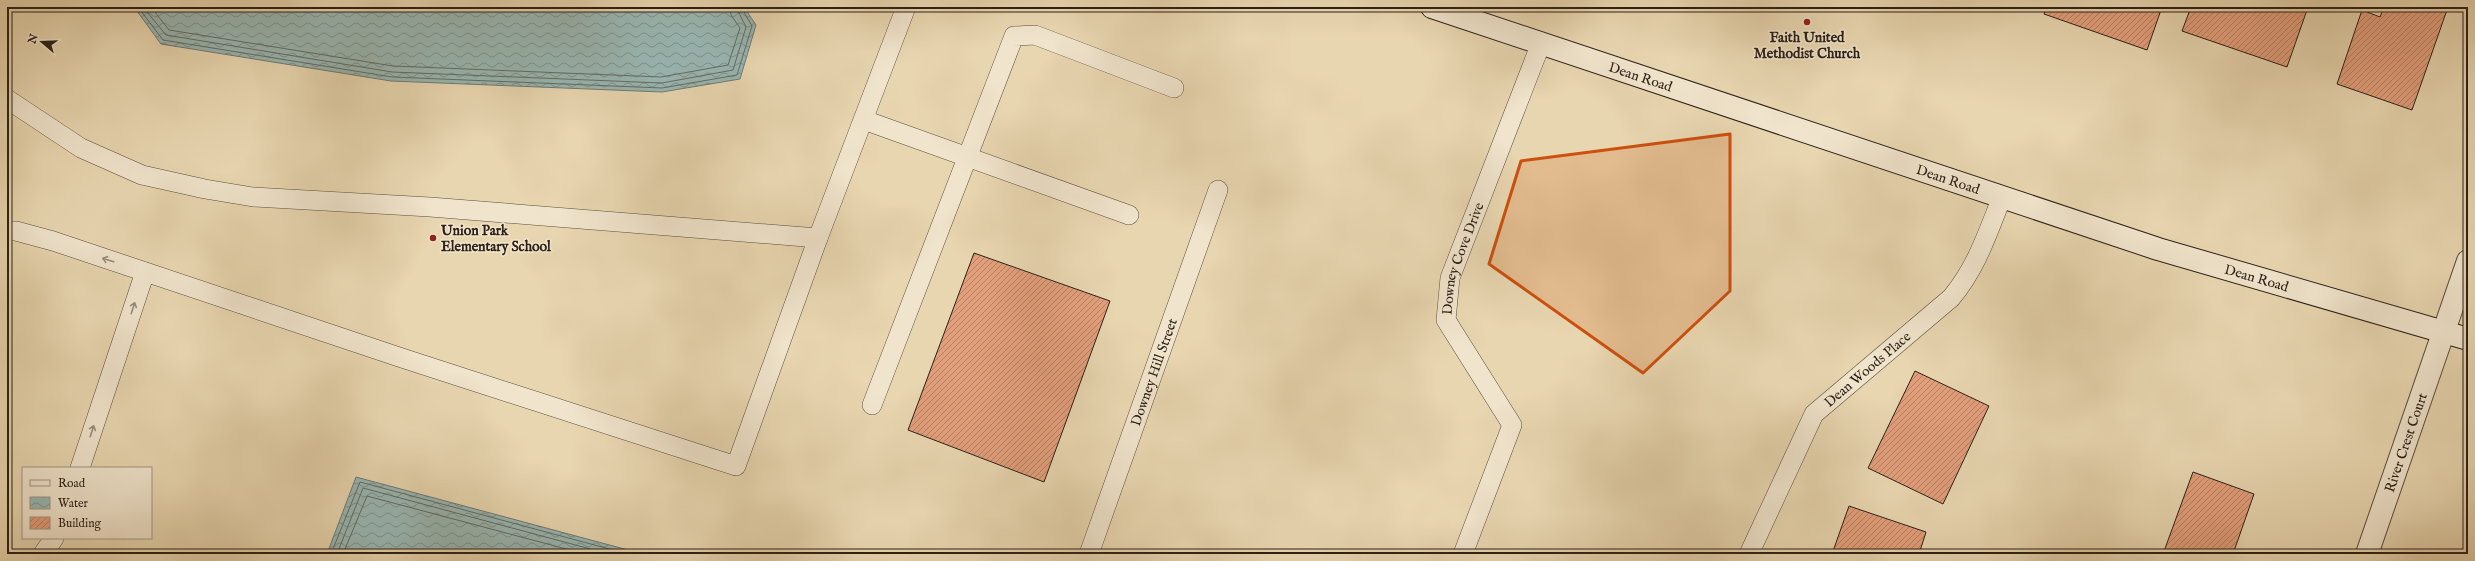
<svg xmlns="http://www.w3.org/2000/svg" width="2475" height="561" font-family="'IM FELL English',serif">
  <defs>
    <pattern id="water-waves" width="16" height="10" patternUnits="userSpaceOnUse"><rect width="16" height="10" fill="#99b7b3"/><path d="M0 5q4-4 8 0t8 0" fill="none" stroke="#7d9491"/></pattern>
    <pattern id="building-hatch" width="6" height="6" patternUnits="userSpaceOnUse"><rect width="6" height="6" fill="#e29f7b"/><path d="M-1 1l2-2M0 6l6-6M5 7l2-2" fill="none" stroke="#b78164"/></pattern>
  </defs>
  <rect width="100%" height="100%" fill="#e8d6b0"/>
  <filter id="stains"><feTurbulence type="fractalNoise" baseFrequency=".005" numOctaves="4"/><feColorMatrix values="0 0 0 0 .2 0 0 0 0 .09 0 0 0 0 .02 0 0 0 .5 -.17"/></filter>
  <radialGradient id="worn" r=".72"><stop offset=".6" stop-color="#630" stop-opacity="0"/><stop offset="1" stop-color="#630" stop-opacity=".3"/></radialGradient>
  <!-- water -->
  <g fill="url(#water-waves)" stroke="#6d7b75">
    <path d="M134 7H744L756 25 740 79 662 92 391 81 161 44Z"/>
    <path d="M356 477 643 554H327Z"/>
  </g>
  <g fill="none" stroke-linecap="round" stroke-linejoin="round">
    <!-- shore -->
    <g stroke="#626c65" stroke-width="1">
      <path d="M138 7 163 40 392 77 662 88 737 75 752 26 741 7"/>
      <path d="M143 7 166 35 392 72 662 83 733 70 746 27 736 7"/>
      <path d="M151 7 169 30 393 66 661 77 728 65 740 28 731 15 730 7"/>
      <path d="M331 554 360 482 628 554"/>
      <path d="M337 554 363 488 609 554"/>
      <path d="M343 554 367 496 585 554"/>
    </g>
  </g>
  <!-- building -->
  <g fill="url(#building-hatch)" stroke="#2c2017">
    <path d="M2046 7H2162L2147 50 2044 14Z"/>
    <path d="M2191 7H2299L2307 10 2287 67 2182 31Z"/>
    <path d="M2384 7H2448L2412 110 2337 84 2362 10 2380 17Z"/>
    <path d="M974 253 1110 301 1044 482 908 430Z"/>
    <path d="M1915 371 1989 406 1943 504 1868 468Z"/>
    <path d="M2193 472 2254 494 2233 554H2163Z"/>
    <path d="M1849 506 1926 532 1919 554H1832Z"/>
  </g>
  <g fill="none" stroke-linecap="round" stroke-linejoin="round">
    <defs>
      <g id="service">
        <path d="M7 99 81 148 142 175 205 189 253 197 430 207 818 238 906 7"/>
        <path d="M864 120 1129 215"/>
        <path d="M7 231H16L53 241 402 358 736 466 818 238"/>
        <path d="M872 405 1014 36 1035 35 1174 88"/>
        <path d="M80 468 145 272"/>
        <path d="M43 554 54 538"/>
        <path id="s1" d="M1089 554 1218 190"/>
        <path id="s2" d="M1463 554 1512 425 1446 320 1450 278 1541 43"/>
        <path id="s3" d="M1749 554 1814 414 1951 298C1977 267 1987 234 2002 197"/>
      </g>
      <g id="minor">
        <path id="s4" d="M2367 554 2468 261"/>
      </g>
      <g id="secondary">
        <path id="s5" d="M1432 7 2158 249 2468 339"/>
      </g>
    </defs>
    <!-- service casing -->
    <use href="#service" stroke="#5b4e3d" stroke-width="20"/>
    <!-- minor casing -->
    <use href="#minor" stroke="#5b4e3d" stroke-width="24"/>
    <!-- secondary casing -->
    <use href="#secondary" stroke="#2c2017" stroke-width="24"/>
    <!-- service -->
    <use href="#service" stroke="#f0e4cc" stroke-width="19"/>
    <!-- minor -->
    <use href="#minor" stroke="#f0e4cc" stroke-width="22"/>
    <!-- secondary -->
    <use href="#secondary" stroke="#f0e4cc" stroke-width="22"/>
  </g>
  <!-- one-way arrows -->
  <defs><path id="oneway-shaft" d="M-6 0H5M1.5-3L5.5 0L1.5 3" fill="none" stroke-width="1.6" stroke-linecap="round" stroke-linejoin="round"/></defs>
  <g stroke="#988c7b">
    <use href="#oneway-shaft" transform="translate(108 260) rotate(-162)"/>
    <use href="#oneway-shaft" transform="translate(133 308) rotate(-72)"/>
    <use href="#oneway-shaft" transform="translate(92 431) rotate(-72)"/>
  </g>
  <!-- marked area -->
  <path fill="#cc500e" fill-opacity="0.2" stroke="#cc500e" stroke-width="3" stroke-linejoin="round" d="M1730 134V291L1643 373 1489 264 1521 161Z"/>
  <!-- markers -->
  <g fill="#8f2418" stroke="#f0e4cc" stroke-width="1.5">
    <circle cx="1807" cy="22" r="4"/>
    <circle cx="433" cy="238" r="4"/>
  </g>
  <g text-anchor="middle" stroke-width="3" stroke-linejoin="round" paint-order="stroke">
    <!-- poi labels -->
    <g font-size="14" font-weight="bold" fill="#2c2017" stroke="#f0e4cc">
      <text x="1807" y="42">Faith United<tspan x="1807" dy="16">Methodist Church</tspan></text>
      <text x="441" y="235" text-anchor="start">Union Park<tspan x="441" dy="16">Elementary School</tspan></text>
    </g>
    <!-- street labels -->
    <g font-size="14" fill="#2c2017" stroke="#f0e4cc">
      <text dy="5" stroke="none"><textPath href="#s5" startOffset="220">Dean Road</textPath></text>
      <text dy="5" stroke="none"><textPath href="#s5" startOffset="544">Dean Road</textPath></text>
      <text dy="5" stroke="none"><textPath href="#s2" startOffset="326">Downey Cove Drive</textPath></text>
      <text dy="5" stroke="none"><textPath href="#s5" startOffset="868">Dean Road</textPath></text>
      <text dy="5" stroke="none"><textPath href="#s3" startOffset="224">Dean Woods Place</textPath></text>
      <text dy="5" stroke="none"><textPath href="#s1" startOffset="193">Downey Hill Street</textPath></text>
      <text dy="5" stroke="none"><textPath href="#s4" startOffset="118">River Crest Court</textPath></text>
    </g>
  </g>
  <!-- margin -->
  <rect width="2475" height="561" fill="none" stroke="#e8d6b0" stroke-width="24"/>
  <rect x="8" y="8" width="2459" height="545" fill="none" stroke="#2c2017" stroke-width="2"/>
  <rect x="12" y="12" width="2451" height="537" fill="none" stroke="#2c2017"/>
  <!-- legend -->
  <rect x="22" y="467" width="130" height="72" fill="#f0e4cc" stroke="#a29684"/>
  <rect x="30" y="480" width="20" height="6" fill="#f0e4cc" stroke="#a29684"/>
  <text x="58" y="487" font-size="12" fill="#2c2017">Road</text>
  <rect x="30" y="497" width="20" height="12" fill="url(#water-waves)" stroke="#a29684"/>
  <text x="58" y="507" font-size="12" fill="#2c2017">Water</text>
  <rect x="30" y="517" width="20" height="12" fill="url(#building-hatch)" stroke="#a29684"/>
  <text x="58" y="527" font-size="12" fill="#2c2017">Building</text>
  <!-- north arrow -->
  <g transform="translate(42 42) rotate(289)" stroke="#f0e4cc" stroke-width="3" paint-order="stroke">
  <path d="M0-3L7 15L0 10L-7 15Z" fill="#2c2017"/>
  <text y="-6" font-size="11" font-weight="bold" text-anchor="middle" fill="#2c2017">N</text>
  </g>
  <rect width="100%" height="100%" filter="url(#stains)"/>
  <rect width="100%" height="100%" fill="url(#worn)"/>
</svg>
